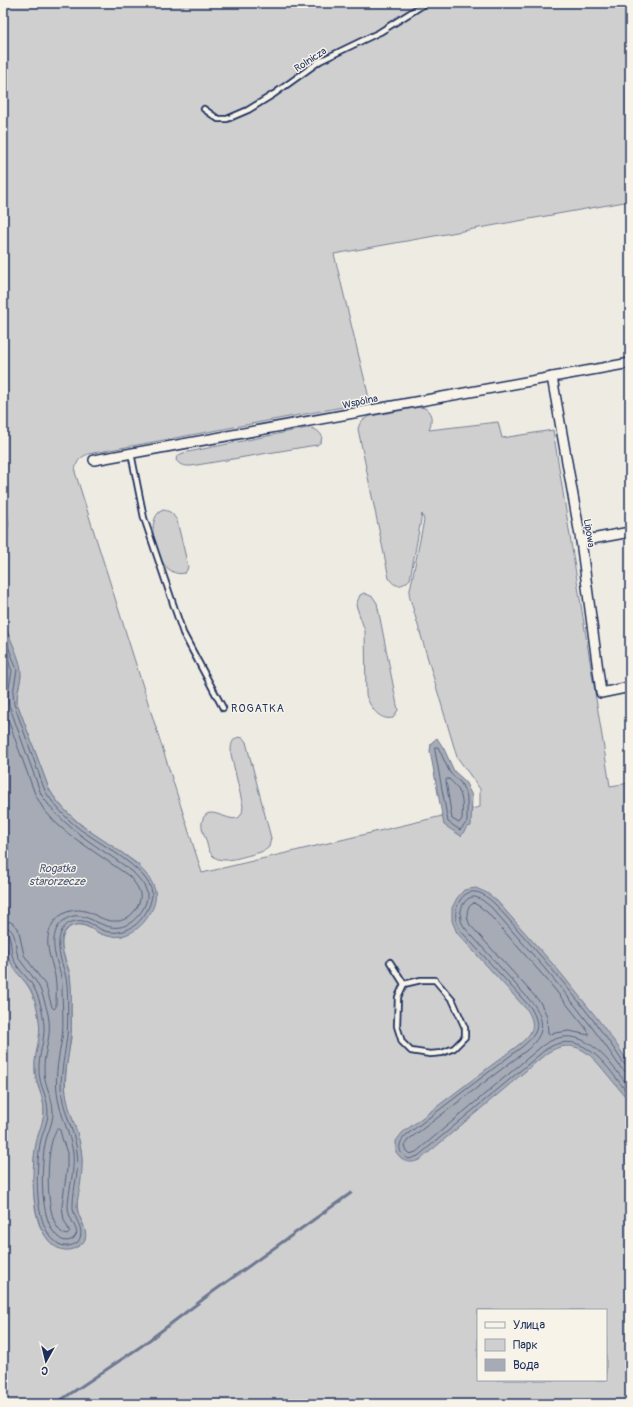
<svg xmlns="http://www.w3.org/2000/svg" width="633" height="1407" font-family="Pangolin,sans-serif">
  <rect width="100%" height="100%" fill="#eeebe2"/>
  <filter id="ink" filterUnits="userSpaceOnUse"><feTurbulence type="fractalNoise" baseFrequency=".025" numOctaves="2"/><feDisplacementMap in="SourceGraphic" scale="8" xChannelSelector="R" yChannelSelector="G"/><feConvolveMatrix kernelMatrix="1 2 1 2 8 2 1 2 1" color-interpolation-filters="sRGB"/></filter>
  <g filter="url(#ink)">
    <!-- green -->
    <g fill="#cfcfcf" stroke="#757f96" fill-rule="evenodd">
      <path d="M3 3H630V201L334 254 370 402 88 454C79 458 76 462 75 472L202 873 480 807V789L457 757 409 595 424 520 422 514 410 579C403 587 394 588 389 578L358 429C360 421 363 419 371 416L420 407 425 408C433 414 432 421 429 430L498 422 502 438 553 430 610 786 630 783V1404H3V923C6 936 5 950 10 961 15 971 22 977 28 986 35 997 39 1013 40 1026 41 1042 34 1056 35 1071 35 1085 45 1098 44 1112 44 1122 39 1131 37 1141 32 1159 32 1199 37 1217 39 1227 44 1235 51 1243L84 1226C82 1221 79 1217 78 1212 75 1198 82 1176 82 1161 82 1138 69 1118 66 1096 64 1076 68 1058 71 1038 72 1025 71 1012 71 999 71 991 71 982 70 974 67 961 56 944 66 931 78 916 93 932 105 935 111 937 117 936 123 936L139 865C107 841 70 824 49 789L17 703V694L21 677 19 662 3 622V538L5 536 4 511 3 510ZM478 1310H606V1380H478Z"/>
      <path d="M307 428C314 428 318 430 322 436L321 442 317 445 310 446 191 466C185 466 180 466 176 460L177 456 183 453Z"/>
      <path d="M163 510C171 511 173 514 177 521L188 566 187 570 185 573C158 581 141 518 163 510Z"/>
      <path d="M364 593 373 597 377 603 398 710 393 718C379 721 370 707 366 695L365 631 356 605 360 595Z"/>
      <path d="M239 737 243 738 246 742 271 838 269 847C264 852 257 853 250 855 238 858 217 866 210 852 208 848 207 844 206 840 204 834 201 828 202 822 207 796 242 838 243 806L231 754C231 746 231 739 239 737Z"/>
    </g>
    <!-- water -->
    <g fill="#a6abb5" stroke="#6e7992">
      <path d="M3 510C11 518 10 529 3 538Z"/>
      <path d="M3 622C8 634 21 659 21 672 21 683 17 690 17 703L49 789C57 803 68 814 81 825 102 841 150 865 155 891 157 900 153 910 147 918 137 933 119 941 101 934 95 932 90 927 84 925 78 924 70 925 66 930 55 944 68 963 70 977 72 988 71 1000 71 1011 71 1021 72 1030 70 1040 69 1053 66 1065 65 1078 64 1105 77 1124 81 1149 83 1161 82 1174 80 1187 79 1193 77 1200 77 1206 77 1221 98 1238 75 1248 68 1252 59 1250 53 1245 30 1226 31 1170 36 1143 38 1132 44 1122 44 1110 44 1096 35 1083 35 1068 34 1052 42 1037 39 1021 38 1009 34 994 27 984 21 977 14 970 10 961 5 949 6 935 3 923Z"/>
      <path d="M437 738 444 749 454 771 465 781 472 796 471 826 467 827 461 836 444 825 430 751 431 743Z"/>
      <path d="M476 888 487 893 497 901 559 971 597 1018 619 1048 630 1065V1102C622 1092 614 1083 606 1073 590 1053 574 1036 547 1053L421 1159C410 1165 403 1162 396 1152V1141L402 1133 521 1043C533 1032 536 1026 528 1011L457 933 452 921V908L457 898 464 890Z"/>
    </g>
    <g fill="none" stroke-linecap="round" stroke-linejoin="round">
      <!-- shore -->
      <g stroke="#536181" stroke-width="1">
        <path d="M3 633 17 670 13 693 14 704 45 791C54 805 64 816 77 827 96 842 150 869 152 893 152 902 147 912 142 918 133 930 117 936 102 930 96 927 90 922 83 921 69 919 60 928 59 941 57 957 66 970 67 985 68 1001 68 1021 67 1036 65 1054 61 1070 61 1087 62 1110 74 1129 77 1151 80 1170 73 1187 73 1205 72 1219 87 1228 78 1242 71 1247 63 1248 56 1242 33 1225 36 1169 40 1144 42 1133 48 1123 48 1112 48 1097 39 1085 39 1071 38 1055 45 1041 44 1026 43 1012 39 994 31 983 25 975 17 968 13 958 10 951 12 938 7 932H3"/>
        <path d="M3 646 12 671 8 693 9 705 41 794C63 829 100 847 133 872 138 878 146 885 147 894 148 908 133 925 120 927 99 931 83 905 63 921 57 926 55 932 54 939 52 956 62 970 62 987 62 1002 64 1023 62 1038 59 1056 55 1073 57 1092 59 1113 70 1132 73 1153 74 1165 72 1178 70 1189 69 1195 68 1201 68 1207 68 1217 75 1224 77 1233L74 1238C69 1242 63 1242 58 1237 39 1221 41 1167 45 1144 47 1133 53 1124 53 1112 53 1097 44 1085 44 1071 43 1051 53 1037 48 1014 45 1003 42 990 35 980 30 972 22 965 18 956 14 946 18 927 3 927"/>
        <path d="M3 706 35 794 44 810 57 824 70 835 129 876C133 881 139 887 140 894 142 906 129 921 117 921 98 923 90 904 67 912 62 914 56 918 53 923 42 941 51 958 55 976 57 986 56 997 56 1007L54 1009 52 1007 46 986 24 955 18 928 11 922 3 921"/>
        <path d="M435 747H438L450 773 461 783 467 797V822L460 830 448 822 435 751Z"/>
        <path d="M447 779H449C463 791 463 801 462 819L459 823 452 819 446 781Z"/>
        <path d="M474 903 479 906 487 912 548 981 585 1027 589 1033V1035L569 1031 548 1034 547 1016 540 1002 470 925C466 917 465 907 474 903Z"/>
        <path d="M630 1067 625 1065C587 1007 541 956 495 904 489 899 483 893 476 892 462 890 454 907 456 919 456 923 459 927 460 930L531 1008C541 1026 538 1033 523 1046L405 1136C397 1145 398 1154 409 1159L418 1156 545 1050C583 1024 609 1070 630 1096"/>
        <path d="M630 1072 625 1071 621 1068C582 1010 538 960 491 907 487 904 481 898 475 897 464 896 459 911 461 919 461 922 463 925 465 928L535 1006C546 1025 543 1035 527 1050L408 1140 404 1146 406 1151 410 1154 416 1152 542 1046C582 1018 607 1060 630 1088"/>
        <path d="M58 1129 60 1130 62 1138 67 1153V1169L62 1206 64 1220 70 1232 67 1235C44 1230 47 1163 51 1145 52 1140 54 1135 56 1130Z"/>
      </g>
      <!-- stream -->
      <path stroke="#6e7992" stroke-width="3" d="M55 1404 140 1347 214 1291 351 1193"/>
      <defs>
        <g id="lane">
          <path d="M204 109 218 119H227L248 110 274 94 320 61 380 32 426 3"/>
          <path d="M131 453 144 518 183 633 223 708"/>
          <path d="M390 962 404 984 398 997 397 1026 402 1042 411 1051 430 1054 442 1053 454 1048 465 1037V1028L453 1001 435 980H421L404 984"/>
        </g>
        <g id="street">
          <path d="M552 377 581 541 601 693 630 687"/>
          <path d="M94 460 630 363"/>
          <path d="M581 541 630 532"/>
        </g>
      </defs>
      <!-- lane casing -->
      <use href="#lane" stroke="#1b2f5e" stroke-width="8"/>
      <!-- street casing -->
      <use href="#street" stroke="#1b2f5e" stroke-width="12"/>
      <!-- lane -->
      <use href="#lane" stroke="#f7f3e8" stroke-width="4.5"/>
      <!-- street -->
      <use href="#street" stroke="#f7f3e8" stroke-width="9"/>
    </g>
  </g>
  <g text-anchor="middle" stroke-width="3" stroke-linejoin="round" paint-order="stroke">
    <!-- street labels -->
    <g font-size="10" fill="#1b2f5e" stroke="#f7f3e8">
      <text transform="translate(310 59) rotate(-33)" y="4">Rolnicza</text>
      <text transform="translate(360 401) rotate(-12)" y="4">Wspólna</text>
      <text transform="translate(590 533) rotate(81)" y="4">Lipowa</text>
    </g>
    <!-- neighbourhood labels -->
    <g font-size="11" letter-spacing="1" fill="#1b2f5e" stroke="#f7f3e8">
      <text x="258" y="712">ROGATKA</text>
    </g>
    <!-- water labels -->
    <g font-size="11" font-style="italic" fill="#455478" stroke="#f7f3e8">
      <text x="57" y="872">Rogatka<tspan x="57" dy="13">starorzecze</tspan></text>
    </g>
  </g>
  <!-- margin -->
  <rect width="633" height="1407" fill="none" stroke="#f7f3e8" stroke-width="16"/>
  <rect x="8" y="8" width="617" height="1391" fill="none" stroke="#1b2f5e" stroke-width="1.5" filter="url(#ink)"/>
  <!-- legend -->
  <rect x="477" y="1309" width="130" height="72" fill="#f7f3e8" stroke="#9fa5b1"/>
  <rect x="485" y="1322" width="20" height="6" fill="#f7f3e8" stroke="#9fa5b1"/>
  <text x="513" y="1329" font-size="12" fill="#1b2f5e">Улица</text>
  <rect x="485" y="1339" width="20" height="12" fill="#cfcfcf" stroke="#9fa5b1"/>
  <text x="513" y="1349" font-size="12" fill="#1b2f5e">Парк</text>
  <rect x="485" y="1359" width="20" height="12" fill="#a6abb5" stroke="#9fa5b1"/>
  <text x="513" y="1369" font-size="12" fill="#1b2f5e">Вода</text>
  <!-- north arrow -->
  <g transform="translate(46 1361) rotate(188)" stroke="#f7f3e8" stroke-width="3" paint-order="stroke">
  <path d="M0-3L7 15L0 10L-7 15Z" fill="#1b2f5e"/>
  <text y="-6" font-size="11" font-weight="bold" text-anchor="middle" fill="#1b2f5e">С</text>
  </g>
</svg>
